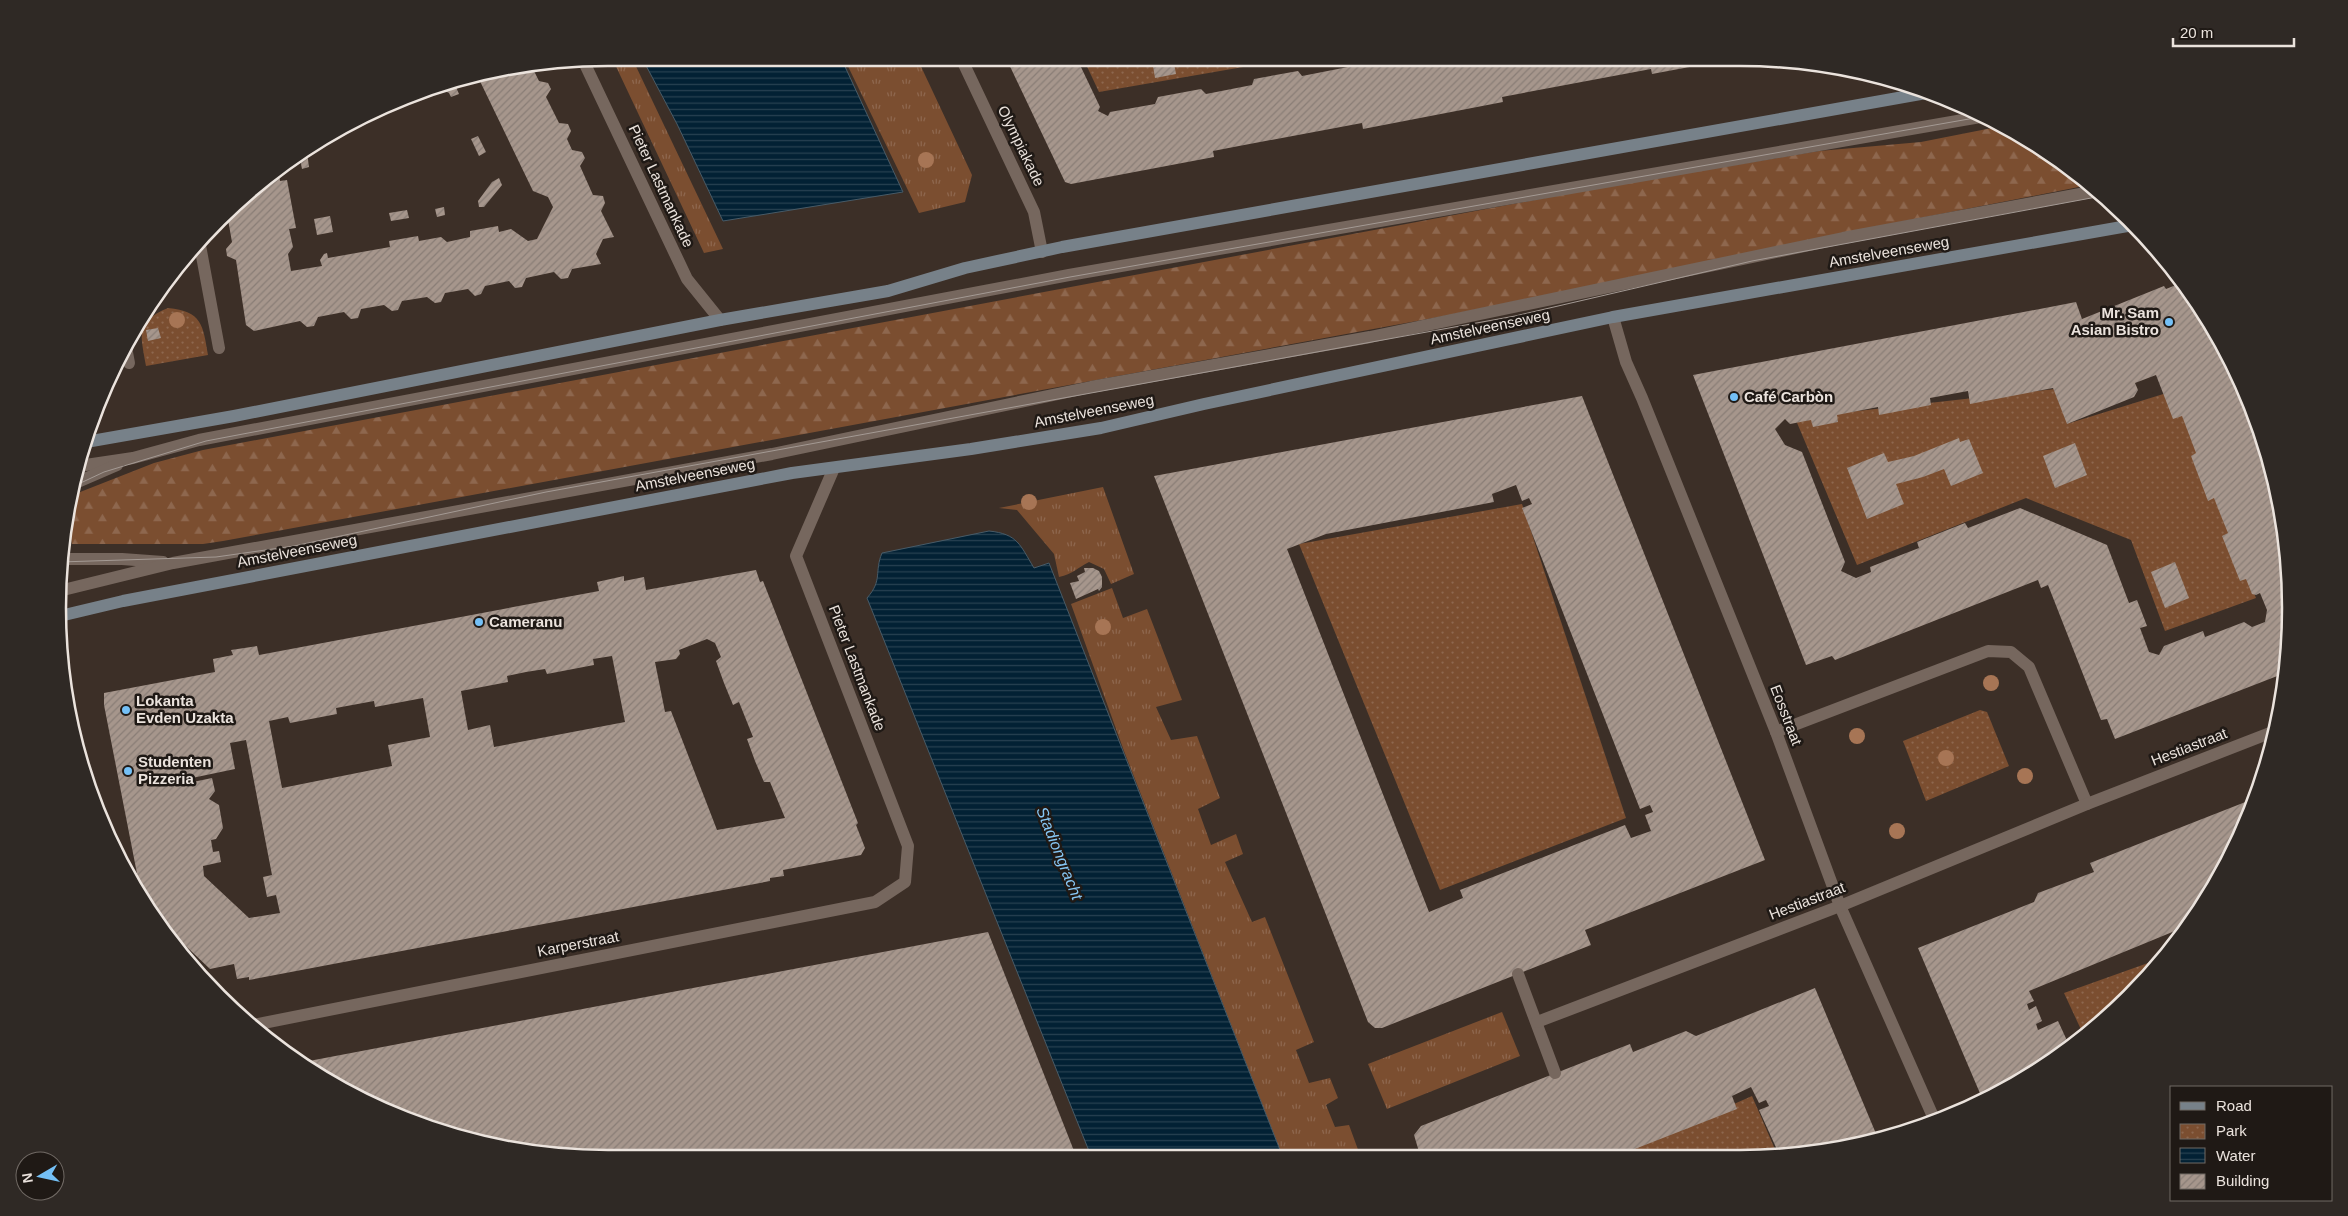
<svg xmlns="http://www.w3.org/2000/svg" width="2348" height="1216" font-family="Arial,sans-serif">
  <defs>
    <pattern id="grass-tufts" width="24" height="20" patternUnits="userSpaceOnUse" patternTransform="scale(1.25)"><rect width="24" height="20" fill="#7b4e30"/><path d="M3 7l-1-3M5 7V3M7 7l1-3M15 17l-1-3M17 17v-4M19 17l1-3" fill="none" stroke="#8e674e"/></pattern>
    <pattern id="forest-firs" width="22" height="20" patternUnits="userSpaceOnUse" patternTransform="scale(1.25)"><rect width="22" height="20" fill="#7b4e30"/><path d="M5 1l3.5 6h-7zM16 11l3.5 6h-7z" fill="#8e674e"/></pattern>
    <pattern id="park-dots" width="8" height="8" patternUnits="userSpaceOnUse" patternTransform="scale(1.25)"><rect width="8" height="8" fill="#7b4e30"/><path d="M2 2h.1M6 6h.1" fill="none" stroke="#8e674e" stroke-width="1.8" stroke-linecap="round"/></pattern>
    <pattern id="water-rules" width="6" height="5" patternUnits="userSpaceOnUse" patternTransform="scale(1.25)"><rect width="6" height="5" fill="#022134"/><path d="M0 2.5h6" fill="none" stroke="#274151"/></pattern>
    <pattern id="building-hatch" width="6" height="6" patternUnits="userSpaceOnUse" patternTransform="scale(1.25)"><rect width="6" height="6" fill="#a6968c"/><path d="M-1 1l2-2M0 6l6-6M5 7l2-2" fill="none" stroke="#897d76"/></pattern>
  </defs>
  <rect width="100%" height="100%" fill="#3c2f27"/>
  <!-- grass -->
  <g fill="url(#grass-tufts)">
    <path d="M612 58H632L723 249 704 253Z"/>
    <path d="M844 58H917L972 175 965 202 919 213Z"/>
    <path d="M1103 487 1134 574 1111 584 1104 569 1089 562C1077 568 1073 574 1059 577L1054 554 1017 510 999 508Z"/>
    <path d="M1112 588 1123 618 1147 609 1182 700 1156 707 1171 740 1197 736 1220 798 1198 809 1211 845 1236 834 1243 854 1225 862 1252 922 1265 917 1314 1042 1296 1050 1309 1083 1330 1078 1338 1098 1326 1105 1335 1127 1349 1125 1360 1155H1282L1124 751 1071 604Z"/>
    <path d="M1502 1012 1520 1056 1387 1109 1368 1064Z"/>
  </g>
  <!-- forest -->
  <g fill="url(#forest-firs)">
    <path d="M841 58H916L921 66 843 62Z"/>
    <path d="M2002 126 2075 171 2089 185 1874 227 1444 316 223 541 203 544H72L66 515 70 496 154 463 203 450 1614 185 1819 151 1921 142Z"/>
  </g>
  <!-- park -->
  <g fill="url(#park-dots)">
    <path d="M1083 58H1295L1099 92Z"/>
    <path d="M168 308C202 311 203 325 208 355L146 366C141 335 134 322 168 308Z"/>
    <path d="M2055 389 2070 423 2173 391 2256 598 2165 631 2131 540 2026 498 1857 565 1795 418Z"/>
    <path d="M1522 504 1626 818 1440 890 1299 544Z"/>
    <path d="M1980 710 1987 712 2009 766 1926 801 1903 741Z"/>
    <path d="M2162 958 2084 1036 2064 993Z"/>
    <path d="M1752 1096 1777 1154H1621Z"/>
  </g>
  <!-- water -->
  <g fill="url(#water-rules)" stroke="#485b67">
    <path d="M642 58H841L903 192 723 221 677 124Z"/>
    <path d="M989 531C1018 534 1020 545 1034 568L1049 563 1282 1155 1091 1156 867 598C883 580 874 572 882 553Z"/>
  </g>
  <!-- building -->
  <g fill="url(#building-hatch)" fill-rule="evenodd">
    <path d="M1006 58H1083L1080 65 1100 107 1098 111 1108 116 1110 112 1155 104 1158 97 1201 89 1206 94 1252 85 1254 79 1298 71 1302 76 1348 67 1350 61 1364 58 1727 60 1652 74 1651 69 1502 97 1503 102 1363 129 1362 123 1239 146 1213 151 1214 157 1071 184 1065 182Z"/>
    <path d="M1173 58 1176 74 1155 78 1152 60Z"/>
    <path d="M1212 58H1234L1235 63 1214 67Z"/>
    <path d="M536 65 533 69 539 81 548 83 551 89 546 97 559 123 568 124 571 131 567 139 572 150 582 152 585 158 580 166 593 195 603 196 605 203 601 211 614 237 603 239 596 254 601 264 572 269 568 278 561 279 554 272 526 278 522 287 515 288 509 281 485 286 481 294 475 296 468 289 445 293 441 302 435 303 427 297 402 301 398 310 392 311 384 305 361 309 358 318 351 319 344 312 318 317 314 326 307 327 300 321 254 331 246 325 236 260 227 256 226 249 232 242 227 214 278 168 280 181 287 180 296 228 289 229 293 247 288 254 291 271 322 266 320 260 324 254 327 253 328 258 390 247 389 241 418 236 419 241 441 237 447 242 470 237V231L498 226 499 232 511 229 528 241 537 239 553 207 548 197 533 191 477 75 501 68Z"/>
    <path d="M449 83 456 87 459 94 451 97 449 93 445 91Z"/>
    <path d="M478 136 486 152 479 156 471 139Z"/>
    <path d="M307 152 309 167 302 169 299 154Z"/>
    <path d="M499 178 502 185 484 207H479L478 201 492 182Z"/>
    <path d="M444 207 445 215 437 217 435 209Z"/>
    <path d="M407 210 409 218 391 221 389 213Z"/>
    <path d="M330 216 333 232 317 235 314 219Z"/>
    <path d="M2181 283 2214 328 2234 379 2237 378 2264 443 2286 536 2289 644 2285 673 2115 739 2107 719 2101 720 2048 585 2041 588 2038 580 1835 660 1832 656 1806 665 1693 375 2076 302 2082 319 2164 286 2166 289ZM2156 375 2173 419 2182 416 2196 453 2191 456 2208 501 2214 498 2221 516 2228 533 2222 536 2240 581 2246 579 2252 594 2256 595 2260 593 2267 610 2265 622 2252 627 2244 622 2205 637 2203 631 2164 646 2159 655 2149 652 2140 628 2147 626 2137 600 2129 603 2107 545 2020 508 1968 528 1965 523 1917 542 1919 548 1870 567 1871 572 1856 578 1841 571 1845 562 1802 452 1785 445 1775 429 1785 419 1790 424 1811 420 1813 427 1838 422 1837 415 1878 407 1879 415 1931 405 1930 398 1968 391 1970 404 2053 388 2067 424 2134 397 2138 390 2135 383Z"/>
    <path d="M158 328 161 338 148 341 146 330Z"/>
    <path d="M1582 396 1765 860 1585 930 1591 945 1382 1028H1375L1368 1022 1154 476ZM1516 485 1522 501 1529 498 1532 504 1522 508 1640 809 1650 805 1653 812 1645 815 1651 831 1631 838 1625 825 1460 890 1463 898 1429 912 1287 549 1326 534 1494 502 1492 494Z"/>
    <path d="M1959 438 1960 442 1969 439 1983 473 1951 486 1944 469 1923 477 1896 484 1904 504 1867 519 1847 468 1884 453 1888 462 1914 456Z"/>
    <path d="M2075 443 2087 475 2055 488 2043 456Z"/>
    <path d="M2175 562 2189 598 2165 608 2151 572Z"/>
    <path d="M1084 568H1093L1099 571 1102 577V587L1099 591 1098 589 1076 599 1070 583 1079 581 1077 576 1085 572Z"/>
    <path d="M756 570 760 582 763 581 858 823 856 825 865 848 861 855 783 870 784 876 770 878V881L249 980V977L237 979 234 964 210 969 148 910 142 899 104 705V693L215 672 213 659 233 655 231 650 257 646 259 655 556 599 599 591 597 582 624 576V581L644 577 646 590ZM707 639 715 643 721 657 716 661 724 683 733 705 739 702 753 737 747 739 755 761 764 782H770L785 818 717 830 671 711 665 712 655 662 676 659 680 654 679 650ZM612 656 625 722 494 747 490 725 468 730 461 691 508 682 507 676 526 672 545 669 547 674 594 665 593 659ZM423 698 430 737 388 745 392 766 282 788 269 721 288 717 290 723 337 714 336 708 374 701 375 707ZM246 740 272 875 263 877 267 897 276 895 280 913 249 918 204 876 203 866 221 862 219 851 213 852 211 840 216 839 223 828 219 805 209 799 215 791 212 778 193 782 192 778 235 769 230 743Z"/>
    <path d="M2253 799 2234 851 2187 926 2029 991 2034 1001 2027 1004 2029 1010 2036 1006 2042 1021 2036 1024 2038 1030 2058 1021 2070 1047 1982 1098 1918 948 2034 902 2038 893 2094 872 2090 863Z"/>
    <path d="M988 932 1076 1156 572 1157 466 1140 365 1102 302 1065 309 1061Z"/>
    <path d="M1815 988 1877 1136 1812 1154H1779L1759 1110 1769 1106 1766 1100 1759 1103 1751 1087 1732 1096 1737 1109 1622 1154 1420 1155 1414 1135 1421 1126 1630 1044 1633 1052 1686 1031 1696 1036Z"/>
  </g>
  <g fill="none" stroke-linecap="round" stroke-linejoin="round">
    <!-- lane -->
    <g stroke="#76675e" stroke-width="12">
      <path d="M79 466 133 458 199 440 1069 275 1986 116"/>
      <path d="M73 484 117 465"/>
      <path d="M60 559H122L163 562"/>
      <path d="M59 591 173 563 772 454 1091 387 1370 337 1843 238 2096 191"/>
      <path d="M1518 974 1555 1073"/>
    </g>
    <!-- street -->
    <g stroke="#76675e" stroke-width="12">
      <path d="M961 58 1034 212 1042 252"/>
      <path d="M583 60 687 279 720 320"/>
      <path d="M224 217 227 216"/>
      <path d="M199 240 219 348"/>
      <path d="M1613 317 1626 362 1642 398 1776 732 1840 906 1935 1121"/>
      <path d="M126 347 129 363"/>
      <path d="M1776 732 1988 651 2011 652 2029 667 2087 804"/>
      <path d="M1537 1022 1840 906 2087 804 2275 731"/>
      <path d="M253 1025 875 902 905 882 908 846 796 556 834 468"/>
    </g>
    <!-- secondary -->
    <g stroke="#778189" stroke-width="12">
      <path d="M86 442 234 416 720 320 888 291 965 268 1062 247 1926 93"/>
      <path d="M60 616 123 601 792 473 971 449 1101 428 1204 404 1613 317 2133 225"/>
    </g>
    <!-- tram -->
    <g stroke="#a49a94" stroke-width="1">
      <path d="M72 487 104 472 206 441 1070 277 1986 116"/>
      <path d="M60 562 216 557 294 546 546 492 1515 316 1752 261 2102 196"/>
    </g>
  </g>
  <!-- trees -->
  <g fill="#a77555">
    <circle cx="926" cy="160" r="8"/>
    <circle cx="177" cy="320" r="8"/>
    <circle cx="1029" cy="502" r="8"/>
    <circle cx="1103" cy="627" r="8"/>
    <circle cx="1991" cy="683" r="8"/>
    <circle cx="1857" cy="736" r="8"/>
    <circle cx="1946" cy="758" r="8"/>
    <circle cx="2025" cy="776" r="8"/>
    <circle cx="1897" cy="831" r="8"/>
  </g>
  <!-- markers -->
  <g fill="#74c0f6" stroke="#1f1915" stroke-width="2">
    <circle cx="2169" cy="322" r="5"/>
    <circle cx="1734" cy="397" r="5"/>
    <circle cx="479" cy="622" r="5"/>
    <circle cx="126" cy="710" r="5"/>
    <circle cx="128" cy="771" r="5"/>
  </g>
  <g text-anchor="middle" stroke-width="5" stroke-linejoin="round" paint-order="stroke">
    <!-- street labels -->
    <g font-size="15" fill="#ebe3dd" stroke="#1f1915">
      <text transform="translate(1021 146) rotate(64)" y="5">Olympiakade</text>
      <text transform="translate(661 186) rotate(65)" y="5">Pieter Lastmankade</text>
      <text transform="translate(1889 252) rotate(-10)" y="5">Amstelveenseweg</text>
      <text transform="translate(1490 327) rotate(-12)" y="5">Amstelveenseweg</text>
      <text transform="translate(1094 411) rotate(-11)" y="5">Amstelveenseweg</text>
      <text transform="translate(695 475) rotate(-11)" y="5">Amstelveenseweg</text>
      <text transform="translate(297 551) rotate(-11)" y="5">Amstelveenseweg</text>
      <text transform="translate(857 668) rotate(69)" y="5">Pieter Lastmankade</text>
      <text transform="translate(1786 715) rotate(69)" y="5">Eosstraat</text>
      <text transform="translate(2189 747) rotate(-21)" y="5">Hestiastraat</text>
      <text transform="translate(1807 901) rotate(-21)" y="5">Hestiastraat</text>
      <text transform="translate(578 944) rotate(-11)" y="5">Karperstraat</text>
    </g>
    <!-- poi labels -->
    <g font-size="15" font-weight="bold" fill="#ebe3dd" stroke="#1f1915" text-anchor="start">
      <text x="2159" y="318" text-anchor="end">Mr. Sam<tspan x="2159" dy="17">Asian Bistro</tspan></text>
      <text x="1744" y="402">Café Carbòn</text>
      <text x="489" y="627">Cameranu</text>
      <text x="136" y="706">Lokanta<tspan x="136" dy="17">Evden Uzakta</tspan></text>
      <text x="138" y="767">Studenten<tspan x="138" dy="17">Pizzeria</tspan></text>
    </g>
    <!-- water labels -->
    <g font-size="16" font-style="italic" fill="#86c6f4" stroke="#1f1915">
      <text transform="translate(1060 853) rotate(68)" y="6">Stadiongracht</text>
    </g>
  </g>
  <!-- crop -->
  <path d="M0 0H2348V1216H0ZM608 66H1740A542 542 0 0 1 2282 608V608A542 542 0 0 1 1740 1150H608A542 542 0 0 1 66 608V608A542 542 0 0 1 608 66Z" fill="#2f2925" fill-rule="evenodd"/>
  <path fill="none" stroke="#ebe3dd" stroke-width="2.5" d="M608 66H1740A542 542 0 0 1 2282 608V608A542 542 0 0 1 1740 1150H608A542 542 0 0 1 66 608V608A542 542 0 0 1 608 66Z"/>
  <!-- legend -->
  <rect x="2170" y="1086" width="162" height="115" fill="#1f1915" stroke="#716a65"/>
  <rect x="2180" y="1102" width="25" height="8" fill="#778189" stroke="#716a65"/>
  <text x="2216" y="1111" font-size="15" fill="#ebe3dd">Road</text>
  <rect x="2180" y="1124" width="25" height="15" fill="url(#park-dots)" stroke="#716a65"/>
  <text x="2216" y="1136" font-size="15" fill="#ebe3dd">Park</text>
  <rect x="2180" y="1148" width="25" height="15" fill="url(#water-rules)" stroke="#716a65"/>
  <text x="2216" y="1161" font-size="15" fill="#ebe3dd">Water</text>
  <rect x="2180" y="1174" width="25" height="15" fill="url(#building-hatch)" stroke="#716a65"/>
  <text x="2216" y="1186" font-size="15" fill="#ebe3dd">Building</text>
  <!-- north arrow -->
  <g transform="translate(40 1176) rotate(261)"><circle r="24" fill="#1f1915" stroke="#716a65"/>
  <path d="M0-4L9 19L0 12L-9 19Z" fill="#74c0f6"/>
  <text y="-8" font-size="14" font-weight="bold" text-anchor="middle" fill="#ebe3dd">N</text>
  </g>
  <!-- scale -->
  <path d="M2173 38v8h121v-8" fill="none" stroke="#ebe3dd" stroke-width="2.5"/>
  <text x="2180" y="38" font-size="15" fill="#ebe3dd" stroke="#1f1915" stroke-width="4" paint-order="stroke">20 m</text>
</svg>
